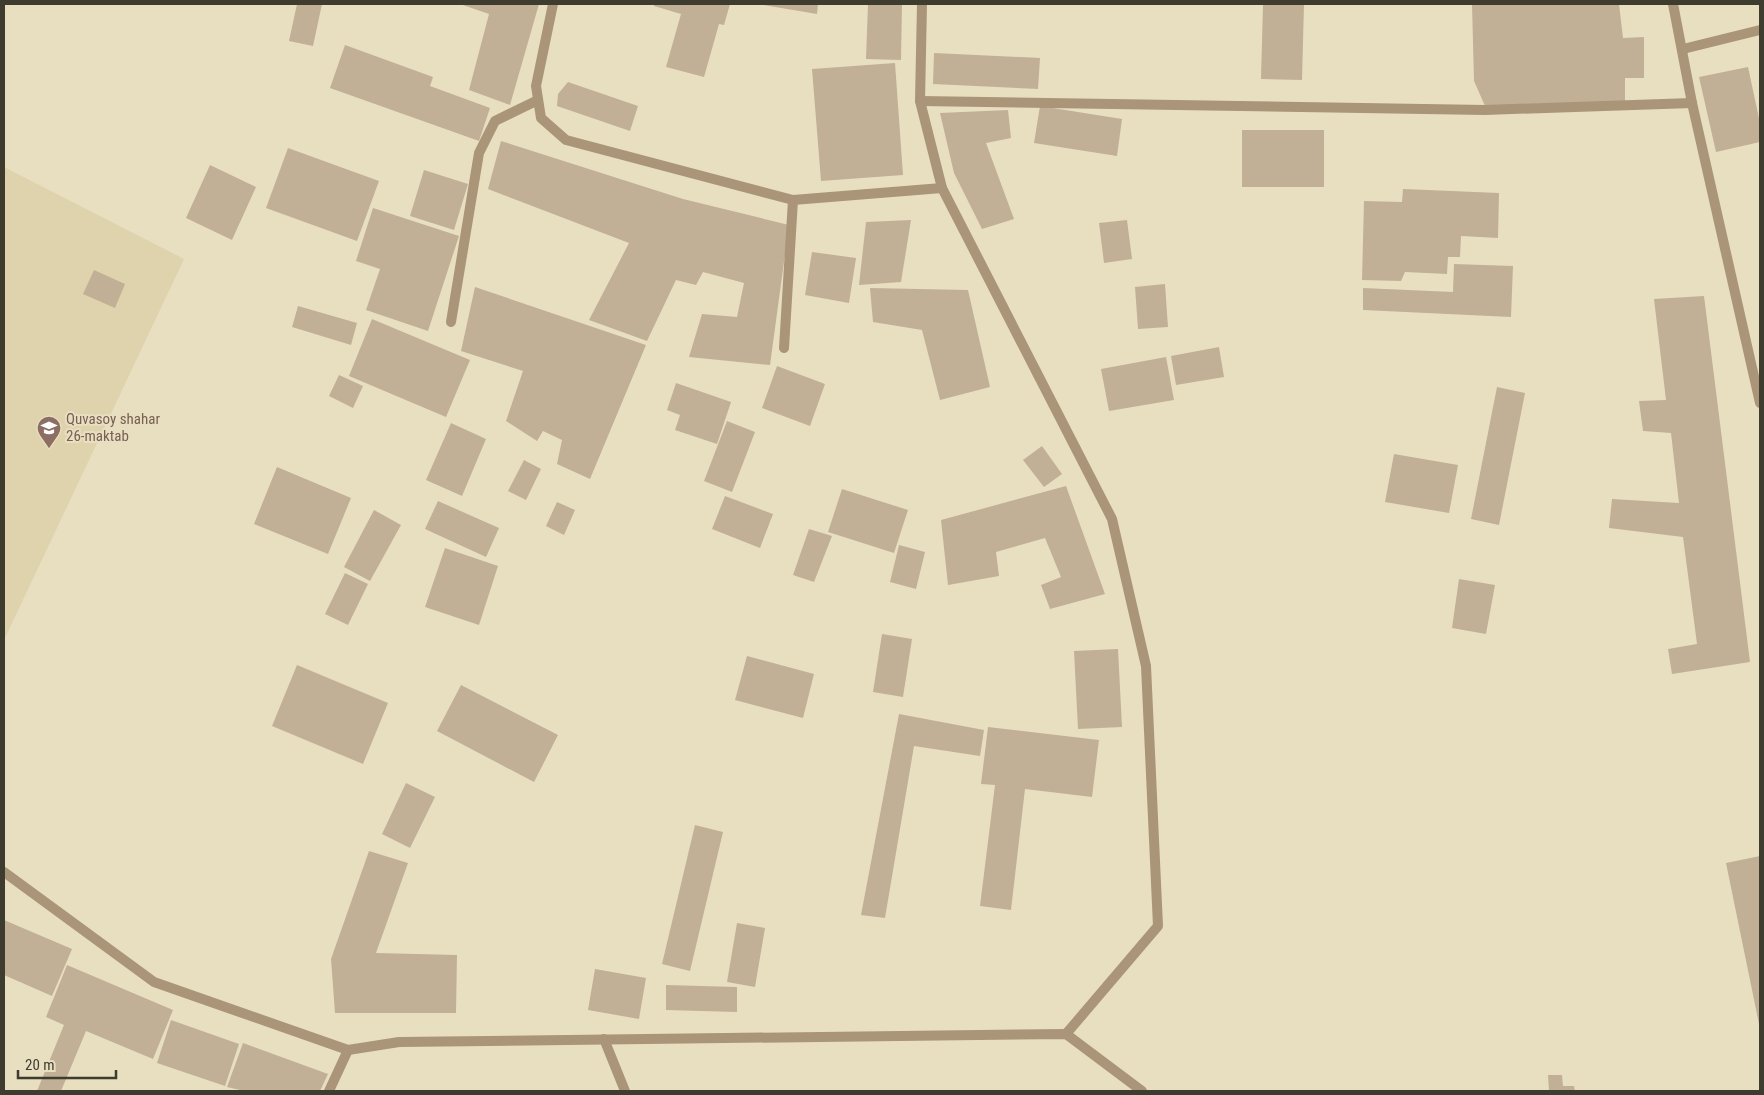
<svg xmlns="http://www.w3.org/2000/svg" width="1764" height="1095" font-family="'Roboto Condensed',sans-serif">
  <rect width="100%" height="100%" fill="#e8dfc1"/>
  <!-- built -->
  <path fill="#ded3ad" d="M4 167 184 259 4 640Z"/>
  <!-- building -->
  <g fill="#c1b096">
    <path d="M297 4H322L313 46 289 41Z"/>
    <path d="M460 4H539L510 105 469 90 489 14Z"/>
    <path d="M654 4H730L724 25 719 24 704 77 666 67 681 14 654 6Z"/>
    <path d="M758 4H818L817 14Z"/>
    <path d="M868 4H902L901 60 866 59Z"/>
    <path d="M1263 4H1304L1302 80 1261 79Z"/>
    <path d="M1472 4H1619L1623 38 1644 37V78H1625V103L1485 106 1474 81Z"/>
    <path d="M345 45 433 77 430 86 490 108 479 141 330 88Z"/>
    <path d="M934 53 1040 58 1038 89 933 84Z"/>
    <path d="M895 63 903 175 821 181 812 69Z"/>
    <path d="M1748 67 1760 123V142L1716 152 1699 77Z"/>
    <path d="M568 82 638 106 630 131 557 106 558 94Z"/>
    <path d="M1040 106 1122 119 1117 156 1034 143Z"/>
    <path d="M1008 110 1011 138 986 143 1014 219 982 229 954 173 940 113Z"/>
    <rect x="1242" y="130" width="82" height="57"/>
    <path d="M501 141 683 199 789 225 770 365 689 357 702 314 737 317 744 283 703 272 696 285 676 280 647 341 589 320 629 243 488 189Z"/>
    <path d="M288 148 379 181 357 241 266 208Z"/>
    <path d="M210 165 256 187 232 240 186 218Z"/>
    <path d="M424 170 468 184 454 230 410 216Z"/>
    <path d="M1403 189 1499 193 1498 238 1461 236 1460 257H1448L1447 274 1405 272 1401 281 1362 280 1364 201 1402 202Z"/>
    <path d="M373 208 459 236 428 331 366 310 380 269 356 261Z"/>
    <path d="M911 220 901 282 859 285 866 222Z"/>
    <path d="M1127 220 1132 259 1104 263 1099 223Z"/>
    <path d="M812 252 856 258 849 303 805 295Z"/>
    <path d="M1454 264 1513 266 1511 317 1363 310V288L1453 292Z"/>
    <path d="M94 270 125 284 115 308 83 294Z"/>
    <path d="M1165 284 1168 327 1138 329 1135 287Z"/>
    <path d="M475 287 646 345 590 479 557 464 562 440 543 431 537 441 506 421 523 371 461 351Z"/>
    <path d="M870 288 968 290 990 387 940 400 922 330 873 322Z"/>
    <path d="M1704 296 1750 662 1672 674 1668 649 1697 644 1683 537 1609 528 1612 499 1679 503 1671 433 1643 431 1639 401 1666 400 1654 299Z"/>
    <path d="M298 306 357 323 351 345 292 327Z"/>
    <path d="M372 319 470 360 446 417 349 376Z"/>
    <path d="M1219 347 1224 377 1176 385 1171 356Z"/>
    <path d="M1166 357 1174 400 1109 411 1101 369Z"/>
    <path d="M777 366 825 384 810 426 762 408Z"/>
    <path d="M339 375 363 386 353 408 329 396Z"/>
    <path d="M676 383 731 402 717 444 675 430 680 415 667 410Z"/>
    <path d="M1497 387 1525 393 1499 525 1471 519Z"/>
    <path d="M727 421 755 432 732 492 704 481Z"/>
    <path d="M451 423 486 439 462 496 426 480Z"/>
    <path d="M1042 446 1062 474 1044 487 1023 460Z"/>
    <path d="M1394 454 1458 465 1449 513 1385 502Z"/>
    <path d="M524 460 541 469 526 500 508 491Z"/>
    <path d="M277 467 351 498 328 554 254 524Z"/>
    <path d="M1066 486 1105 594 1050 609 1041 585 1061 577 1045 538 996 552 999 576 948 585 941 520Z"/>
    <path d="M842 489 908 510 894 553 828 532Z"/>
    <path d="M725 496 773 514 760 548 712 529Z"/>
    <path d="M438 501 499 528 486 557 425 529Z"/>
    <path d="M557 502 575 510 564 535 546 526Z"/>
    <path d="M374 510 401 525 370 581 344 567Z"/>
    <path d="M809 529 832 536 814 582 793 575Z"/>
    <path d="M899 545 925 552 916 589 890 582Z"/>
    <path d="M445 548 498 566 479 625 425 607Z"/>
    <path d="M345 573 368 584 348 625 325 614Z"/>
    <path d="M1459 579 1495 585 1486 634 1452 628Z"/>
    <path d="M882 634 912 639 903 697 873 692Z"/>
    <path d="M1118 649 1122 727 1078 729 1074 651Z"/>
    <path d="M747 656 814 674 803 718 735 700Z"/>
    <path d="M297 665 388 703 363 764 272 726Z"/>
    <path d="M461 685 558 735 534 782 437 731Z"/>
    <path d="M899 714 984 730 980 756 914 746 885 918 861 915Z"/>
    <path d="M988 727 1099 740 1092 797 1025 789 1011 910 980 906 995 785 981 784Z"/>
    <path d="M406 783 435 797 410 848 382 834Z"/>
    <path d="M695 825 723 832 690 971 662 964Z"/>
    <path d="M369 851 408 863 376 953 457 955 456 1013H335L331 959Z"/>
    <path d="M1760 856V1024H1759L1726 863Z"/>
    <path d="M4 920 72 949 52 996 4 975Z"/>
    <path d="M737 923 765 928 755 987 727 982Z"/>
    <path d="M67 965 173 1010 153 1059 86 1031 61 1091H37L64 1025 46 1017Z"/>
    <path d="M595 969 646 978 639 1019 588 1010Z"/>
    <path d="M666 985 737 987V1012L666 1010Z"/>
    <path d="M171 1020 239 1044 225 1086 157 1063Z"/>
    <path d="M243 1043 328 1074 320 1091H244L227 1087Z"/>
    <path d="M1548 1075H1562L1563 1086H1574L1575 1091H1549Z"/>
  </g>
  <g fill="none" stroke-linecap="round" stroke-linejoin="round">
    <!-- service -->
    <g stroke="#aa9578" stroke-width="10">
      <path d="M451 322 479 153 495 121 538 100"/>
      <path d="M784 348 793 200"/>
      <path d="M604 1039 625 1091"/>
    </g>
    <!-- minor -->
    <g stroke="#aa9578" stroke-width="10">
      <path d="M553 4 536 86 541 118 566 140 793 200 942 188"/>
      <path d="M922 4 920 101 942 188 1112 519 1146 666 1158 926 1066 1034"/>
      <path d="M1673 4 1692 103 1760 403"/>
      <path d="M1683 49 1760 30"/>
      <path d="M920 101 1485 110 1692 103"/>
      <path d="M4 872 154 982 348 1050 399 1042 1066 1034 1142 1091"/>
      <path d="M329 1091 348 1050"/>
    </g>
  </g>
  <!-- icons -->
  <defs>
    <symbol id="school-pin" viewBox="-11 -11 22 30"><path d="M0 17L-7.5 6A9.5 9.5 0 1 1 7.5 6Z" fill="#8d6e63" stroke="#e8dfc1"/><path d="M0-5L7-2L0 1L-7-2ZM-4 1L0 2.5L4 1V4Q0 6-4 4Z" fill="#fff"/></symbol>
  </defs>
  <g fill-rule="evenodd">
    <use href="#school-pin" x="35" y="414" width="28" height="38"/>
  </g>
  <g text-anchor="middle" stroke-width="4" stroke-linejoin="round" paint-order="stroke">
    <!-- education labels -->
    <g font-size="15" fill="#785e54" stroke="#e8dfc1" text-anchor="start">
      <text x="66" y="424">Quvasoy shahar<tspan x="66" dy="17">26-maktab</tspan></text>
    </g>
  </g>
  <!-- border -->
  <rect width="1764" height="1095" fill="none" stroke="#3e3b2f" stroke-width="10"/>
  <!-- scale -->
  <path d="M18 1070v8h98v-8" fill="none" stroke="#3e3b2f" stroke-width="2.5"/>
  <text x="25" y="1070" font-size="15" fill="#3e3b2f" stroke="#e8dfc1" stroke-width="4" paint-order="stroke">20 m</text>
</svg>
